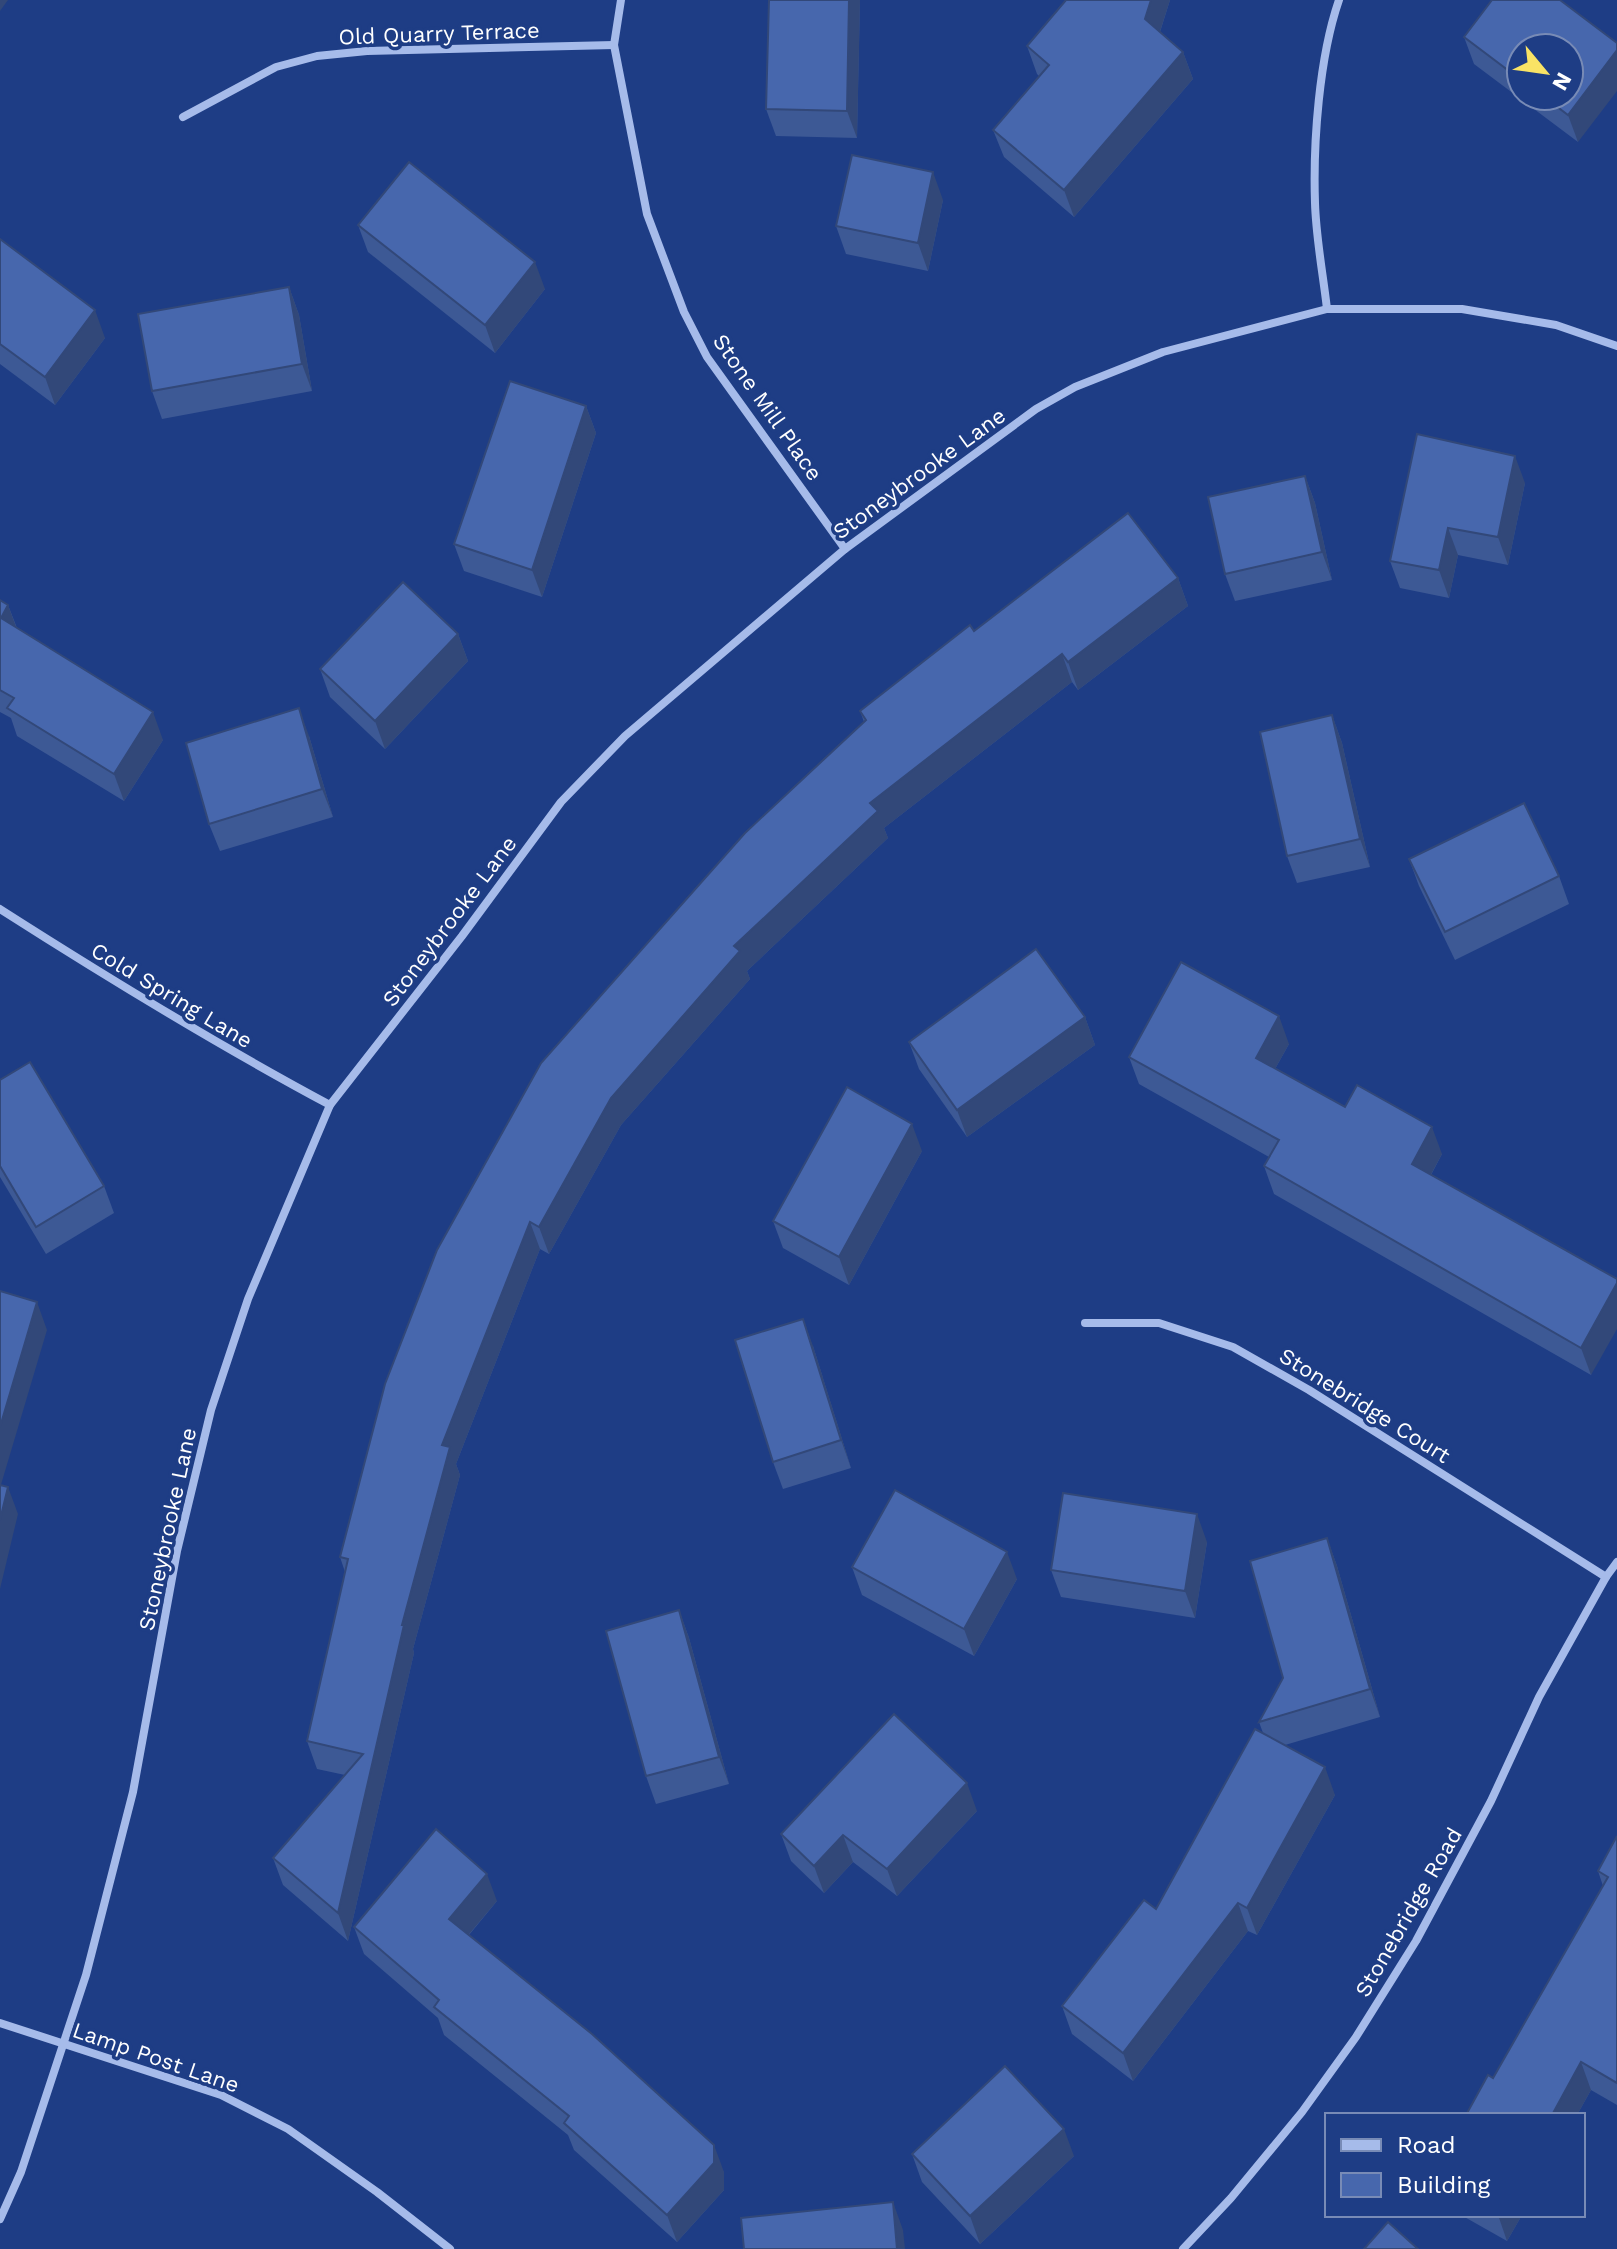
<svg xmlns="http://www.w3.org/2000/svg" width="1617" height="2249" font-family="'Work Sans',sans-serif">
  <rect width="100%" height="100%" fill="#1e3d85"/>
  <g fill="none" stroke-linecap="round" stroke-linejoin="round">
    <!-- minor -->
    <g stroke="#a6bbea" stroke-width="8">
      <path d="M621 0 614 45 647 214 684 312 707 357 845 549"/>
      <path d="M183 117 276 67 317 56 367 51 614 45"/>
      <path d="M1327 309C1323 274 1316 238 1315 203 1313 143 1319 58 1339 0"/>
      <path d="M0 909C108 978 216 1044 330 1105"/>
      <path d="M1085 1323H1159L1233 1347 1309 1390 1606 1577"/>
      <path d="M0 2023 221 2095 288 2129 377 2192 450 2249"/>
      <path d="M0 2219 21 2172 86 1975 133 1792 177 1551 211 1410 248 1299 330 1105 462 936 561 802 625 736 845 549 1036 409 1075 387 1163 352 1327 309H1462L1556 325 1617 346"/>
      <path d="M1183 2249 1231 2198 1302 2112 1356 2037 1416 1941 1491 1801 1539 1697 1606 1577 1617 1562"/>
    </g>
  </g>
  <!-- wall -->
  <g fill="#3d5995" fill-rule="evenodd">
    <path d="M860 0 857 138 776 136 766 109Z"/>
    <path d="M1066 0H1170L1160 32 1183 52 1193 79 1074 217 1004 157 993 130 1039 76 1037 74 1027 46Z"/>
    <path d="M1560 0 1578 142 1474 64 1464 37ZM1521 48 1569 96H1521Z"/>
    <path d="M943 200 928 271 846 254 836 226Z"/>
    <path d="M358 225 545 289 495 353 368 252Z"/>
    <path d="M0 239 105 338 55 405 0 364Z"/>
    <path d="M289 287 299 315 312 391 162 419 152 391Z"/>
    <path d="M586 406 596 433 542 597 464 571 454 544Z"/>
    <path d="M1305 476 1315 503 1332 580 1235 601 1225 574Z"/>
    <path d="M1525 483 1508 565 1458 555 1449 598 1400 588 1390 561Z"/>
    <path d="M1178 578 1188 606 1078 690 1072 682 884 828 888 838 747 971 750 979 621 1125 549 1254 540 1249 456 1464 460 1475 413 1649 414 1653 348 1941 283 1885 273 1858 345 1775 317 1769 307 1741 345 1572 340 1557 385 1384 864 722 860 711 974 631Z"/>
    <path d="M0 600 8 605 17 628 163 740 124 801 17 736 11 718 0 712Z"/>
    <path d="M458 634 468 661 385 749 330 697 320 669Z"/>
    <path d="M1332 715 1342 743 1370 867 1297 883 1287 856Z"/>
    <path d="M309 736 333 817 220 851 209 824Z"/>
    <path d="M1409 859 1559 876 1569 904 1455 960 1419 886Z"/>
    <path d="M1085 1017 1095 1045 967 1137 919 1069 909 1042Z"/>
    <path d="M1289 1044 1275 1069 1345 1107 1442 1154 1431 1175 1617 1279 1591 1375 1274 1194 1264 1166 1269 1157 1139 1084 1129 1057Z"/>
    <path d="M0 1080 104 1186 114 1213 46 1254 0 1177Z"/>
    <path d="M922 1151 849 1285 783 1248 773 1221Z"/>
    <path d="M813 1346 851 1468 783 1489 773 1462Z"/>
    <path d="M1327 1538 1337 1566 1380 1717 1285 1745 1335 1795 1257 1935 1248 1931 1133 2081 1072 2034 1062 2006 1156 1909 1263 1733 1259 1722 1283 1678Z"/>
    <path d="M1207 1542 1195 1618 1061 1597 1051 1570Z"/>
    <path d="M852 1567 1017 1579 974 1656 862 1595Z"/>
    <path d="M679 1610 689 1638 729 1784 656 1804 646 1776Z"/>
    <path d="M977 1811 897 1896 853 1862 824 1893 791 1861 781 1834Z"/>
    <path d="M1617 1836V2105L1591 2090 1577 2115H1466L1493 2078 1603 1886 1598 1871Z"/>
    <path d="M497 1901 469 1935 724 2172V2190L677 2242 574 2150 568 2135 444 2035 438 2018 364 1954 354 1927Z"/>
    <path d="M912 2154 1074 2156 980 2244 922 2182Z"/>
    <path d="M1461 2215H1522L1507 2241Z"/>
  </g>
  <!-- shaded-wall -->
  <g fill="#324879">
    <path d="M0 0H8L0 11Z"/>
    <path d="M849 0H860L857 138 847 111Z"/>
    <path d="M1151 0H1170L1155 47 1145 19Z"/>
    <path d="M1617 50V91L1578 142 1568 115Z"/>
    <path d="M1183 52 1193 79 1074 217 1064 190Z"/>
    <path d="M933 172 943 200 928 271 918 243Z"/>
    <path d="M535 262 545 289 495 353 485 325Z"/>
    <path d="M289 287 299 315 312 391 302 364Z"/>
    <path d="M95 310 105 338 55 405 45 377Z"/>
    <path d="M586 406 596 433 542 597 532 570Z"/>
    <path d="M1515 456 1525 483 1508 565 1498 537Z"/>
    <path d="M1305 476 1315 503 1332 580 1322 552Z"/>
    <path d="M1448 528 1458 555 1449 598 1439 570Z"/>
    <path d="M1178 578 1188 606 1078 690 1068 662Z"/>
    <path d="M8 605 18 632 1 618Z"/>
    <path d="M458 634 468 661 385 749 375 721Z"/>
    <path d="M1062 654 1072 682 884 828 888 838 747 971 750 979 621 1125 549 1254 539 1227 611 1098 734 946 870 803Z"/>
    <path d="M299 708 309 736 333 817 322 789Z"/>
    <path d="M153 712 163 740 124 801 114 774Z"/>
    <path d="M1332 715 1342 743 1370 867 1360 839Z"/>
    <path d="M1279 1016 1289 1044 1266 1085 1256 1058Z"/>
    <path d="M1085 1017 1095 1045 967 1137 957 1110Z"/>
    <path d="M912 1124 922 1151 849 1285 839 1257Z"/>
    <path d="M1432 1127 1442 1154 1422 1191 1412 1164Z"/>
    <path d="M530 1222 540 1249 456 1464 460 1475 413 1649 414 1653 348 1941 338 1913 442 1445Z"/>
    <path d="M1617 1283V1329L1591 1375 1581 1348Z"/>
    <path d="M37 1302 47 1330 0 1488V1427Z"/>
    <path d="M803 1319 813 1346 851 1468 841 1440Z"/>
    <path d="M8 1487 18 1514 0 1589V1520Z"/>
    <path d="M1197 1514 1207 1542 1195 1618 1185 1591Z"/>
    <path d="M1327 1538 1337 1566 1380 1717 1370 1689Z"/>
    <path d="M1007 1552 1017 1579 974 1656 964 1629Z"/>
    <path d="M679 1610 689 1638 729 1784 719 1757Z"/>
    <path d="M1325 1767 1335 1795 1257 1935 1247 1908Z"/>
    <path d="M967 1783 977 1811 897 1896 887 1869Z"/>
    <path d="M843 1835 853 1862 824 1893 814 1866Z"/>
    <path d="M487 1874 497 1901 459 1946 449 1919Z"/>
    <path d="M1238 1903 1248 1931 1133 2081 1123 2053Z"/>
    <path d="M1581 2062 1591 2090 1577 2115H1552Z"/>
    <path d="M1064 2129 1074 2156 980 2244 970 2216Z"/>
    <path d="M714 2145 724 2172V2190L677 2242 667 2215Z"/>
    <path d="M893 2202 903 2230 905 2249H897Z"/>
    <path d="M1498 2215H1522L1507 2241Z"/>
  </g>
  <!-- building -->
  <g fill="#4767ad" stroke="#324879" stroke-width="2">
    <path d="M769 0H849L847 111 766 109Z"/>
    <path d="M1066 0H1151L1145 19 1183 52 1064 190 993 130 1049 65 1027 46Z"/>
    <path d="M1492 0H1560L1617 43V50L1568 115 1543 96H1569V48H1521V80L1464 37Z"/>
    <path d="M852 155 933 172 918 243 836 226Z"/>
    <path d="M409 162 535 262 485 325 358 225Z"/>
    <path d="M0 239 95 310 45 377 0 344Z"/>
    <path d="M289 287 302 364 152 391 138 314Z"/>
    <path d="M510 381 586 406 532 570 454 544Z"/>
    <path d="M1417 434 1515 456 1498 537 1448 528 1439 570 1390 561Z"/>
    <path d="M1305 476 1322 552 1225 574 1208 497Z"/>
    <path d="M1128 513 1178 578 1068 662 1062 654 870 803 878 811 734 946 740 951 611 1098 539 1227 530 1222 442 1445 450 1447 402 1625H404L338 1913 273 1858 363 1754 307 1741 348 1559 340 1557 385 1384 437 1250 541 1063 745 833 866 720 860 711 970 625 974 631Z"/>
    <path d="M403 582 458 634 375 721 320 669Z"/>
    <path d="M0 600 8 605 1 618 153 712 114 774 7 708 14 698 0 690Z"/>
    <path d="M299 708 322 789 209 824 186 743Z"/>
    <path d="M1332 715 1360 839 1287 856 1260 732Z"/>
    <path d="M1524 803 1559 876 1445 932 1409 859Z"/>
    <path d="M1036 949 1085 1017 957 1110 909 1042Z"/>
    <path d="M1181 962 1279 1016 1256 1058 1345 1107 1357 1085 1432 1127 1412 1164 1617 1279V1283L1581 1348 1264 1166 1279 1140 1129 1057Z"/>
    <path d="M30 1062 104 1186 36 1227 0 1166V1080Z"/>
    <path d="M847 1087 912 1124 839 1257 773 1221Z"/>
    <path d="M0 1291 37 1302 0 1427Z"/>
    <path d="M803 1319 841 1440 773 1462 735 1340Z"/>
    <path d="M0 1485 8 1487 0 1520Z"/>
    <path d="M895 1490 1007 1552 964 1629 852 1567Z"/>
    <path d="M1063 1493 1197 1514 1185 1591 1051 1570Z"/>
    <path d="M1327 1538 1370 1689 1259 1722 1283 1678 1250 1561Z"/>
    <path d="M679 1610 719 1757 646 1776 606 1631Z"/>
    <path d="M894 1714 967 1783 887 1869 843 1835 814 1866 781 1834Z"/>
    <path d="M1255 1729 1325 1767 1247 1908 1238 1903 1123 2053 1062 2006 1144 1900 1156 1909Z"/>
    <path d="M436 1829 487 1874 449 1919 592 2034 714 2145V2163L667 2215 564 2123 569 2116 434 2007 439 2000 354 1927Z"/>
    <path d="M1617 1836V2083L1581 2062 1552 2115H1466L1488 2075 1493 2078 1608 1877 1598 1871Z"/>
    <path d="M1005 2066 1064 2129 970 2216 912 2154Z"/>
    <path d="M893 2202 897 2249H744L741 2218Z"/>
    <path d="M1388 2222 1418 2249H1364Z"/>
  </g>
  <g text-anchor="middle" stroke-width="7" stroke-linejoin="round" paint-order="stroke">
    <!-- street labels -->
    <g font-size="22" fill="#fff" stroke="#1e3d85">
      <text transform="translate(439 33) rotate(-2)" y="8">Old Quarry Terrace</text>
      <text transform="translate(768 407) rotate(55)" y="8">Stone Mill Place</text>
      <text transform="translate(919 473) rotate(-36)" y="8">Stoneybrooke Lane</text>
      <text transform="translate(449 921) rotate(-53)" y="8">Stoneybrooke Lane</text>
      <text transform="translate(172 995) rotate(31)" y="8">Cold Spring Lane</text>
      <text transform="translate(1365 1405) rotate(32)" y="8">Stonebridge Court</text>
      <text transform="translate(167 1529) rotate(-78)" y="8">Stoneybrooke Lane</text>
      <text transform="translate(1408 1912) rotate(-60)" y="8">Stonebridge Road</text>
      <text transform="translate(156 2057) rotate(19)" y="8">Lamp Post Lane</text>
    </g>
  </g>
  <!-- legend -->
  <rect x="1325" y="2113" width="260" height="104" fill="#1e3d85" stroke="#788bb6" stroke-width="2"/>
  <rect x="1341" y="2139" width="40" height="12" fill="#a6bbea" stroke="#788bb6" stroke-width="2"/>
  <text x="1397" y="2153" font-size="24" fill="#ffffff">Road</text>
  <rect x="1341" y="2173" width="40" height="24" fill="#4767ad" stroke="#788bb6" stroke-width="2"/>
  <text x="1397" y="2193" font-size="24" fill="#ffffff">Building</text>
  <!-- north arrow -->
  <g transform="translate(1545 72) rotate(119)"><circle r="38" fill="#1e3d85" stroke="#788bb6" stroke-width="2"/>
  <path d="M0-6L14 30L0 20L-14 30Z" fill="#f9e365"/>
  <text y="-12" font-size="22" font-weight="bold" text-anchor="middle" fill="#ffffff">N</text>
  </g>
</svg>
